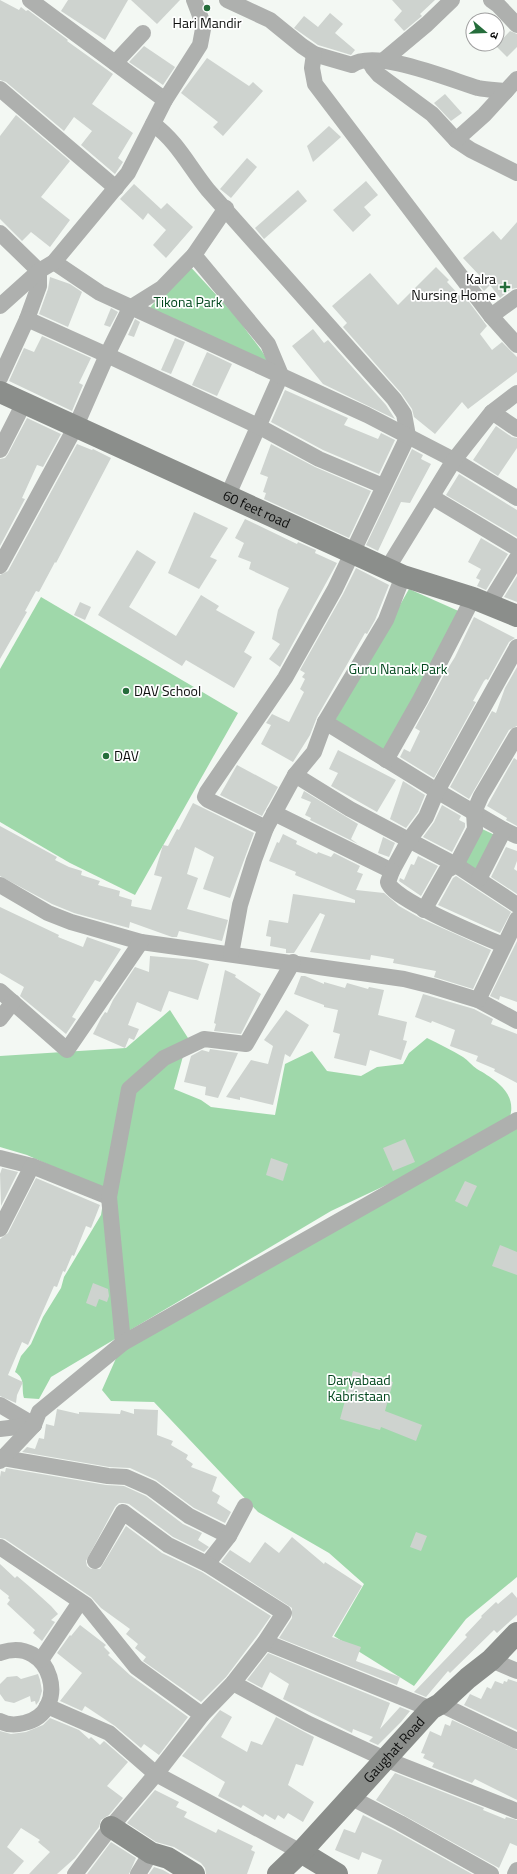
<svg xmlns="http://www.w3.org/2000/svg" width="517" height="1874" font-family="'Titillium Web','Noto Sans Devanagari',sans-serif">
  <rect width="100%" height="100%" fill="#f3f8f3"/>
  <!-- green -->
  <g fill="#9fd8aa">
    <path d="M187 263 241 322C249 337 261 346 268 362L149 309Z"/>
    <path d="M409 589 463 613 384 752 335 720Z"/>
    <path d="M41 597 238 713 135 895 70 863 0 822V669Z"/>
    <path d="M480 828 497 836 477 870 464 863Z"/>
    <path d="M170 1010 188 1038 174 1089 201 1100 211 1107 275 1115 285 1064 312 1051 327 1071 361 1076 377 1067 403 1064 409 1053 427 1038C439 1044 452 1050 463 1057 468 1060 472 1066 477 1069 494 1079 517 1092 510 1117L431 1164 331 1211 51 1377 39 1399 24 1398C21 1387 26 1379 15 1372L21 1356 31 1344 43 1317 61 1288 64 1277 101 1215 105 1190 27 1155 0 1147V1056L126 1048Z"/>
    <path d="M517 1127V1577L466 1619 414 1686 334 1636 364 1584 329 1553 258 1512 154 1402 111 1401 102 1390 125 1338Z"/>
  </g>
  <!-- building -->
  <g fill="#ced3cf">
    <path d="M0 0 19 10 21 7 26 11 28 10 68 40 67 41 113 74 92 104 133 133 118 158 123 162 115 174 81 145 92 131 74 117 64 131 6 82 0 80Z"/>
    <path d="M68 0H128L105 40 61 11Z"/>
    <path d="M131 0H180L157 24Z"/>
    <path d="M392 0H435L420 14 422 16 404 31 394 20 402 11Z"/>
    <path d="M330 13 343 24 335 33 355 50 351 55 318 45 294 28 304 16 318 27Z"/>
    <path d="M510 31 517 34V47L507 57 496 46Z"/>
    <path d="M144 46 175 67 163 85 129 62Z"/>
    <path d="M207 58 249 86 253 82 263 91 223 136 213 127 218 122 181 93Z"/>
    <path d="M445 94 462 113 451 121 434 103Z"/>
    <path d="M16 115 70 161 41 197 70 220 50 247 31 232 22 241 0 219V136Z"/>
    <path d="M329 126 341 137 313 162 307 146Z"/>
    <path d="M247 158 257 167 231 198 220 189Z"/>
    <path d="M366 181 378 195 364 207 371 215 353 232 333 210Z"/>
    <path d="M134 184 161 209 167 203 193 227 166 258 153 245 166 230 148 213 143 220 120 199Z"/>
    <path d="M298 190 307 201 264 239 255 228Z"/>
    <path d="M517 222V288L511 289 500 298 490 285 484 291 475 280 480 276 463 258 493 231 501 240Z"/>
    <path d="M436 267 449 280 447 282 462 298 464 296 466 298 487 326 480 334 492 350 502 342 517 357V372L468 409 462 402 435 434 414 417 412 409 401 393 343 327 347 323 332 306 370 273 398 305Z"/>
    <path d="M50 277 70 284 82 292 68 327 39 314 48 289Z"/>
    <path d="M111 308 118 312 110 327 104 325Z"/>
    <path d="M135 319 140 322 134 337 128 335Z"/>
    <path d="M313 329 324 343 328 340 386 405 395 419 323 384 292 346Z"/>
    <path d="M42 336 91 358 79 383 83 385 72 411 9 381 24 348 34 352Z"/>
    <path d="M175 338 185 342 171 374 161 370Z"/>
    <path d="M207 352 232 364 217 396 192 385Z"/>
    <path d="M285 390 348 418 344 425 378 439 381 433 395 440 379 474 323 450 271 422Z"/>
    <path d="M27 418 61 434 43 467 37 465 22 498 25 499 0 546V459L5 458 8 454Z"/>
    <path d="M496 426 512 437 517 438V448L498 476 473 460Z"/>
    <path d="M77 444 92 450 93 449 111 458 56 563 55 562 39 592 36 591 25 611 27 612 0 659V575L8 571Z"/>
    <path d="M271 444 315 467 371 491 349 538 264 499 266 493 263 492 268 477 260 474Z"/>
    <path d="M412 449 423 455 421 459 431 464 410 503 401 502 378 551 366 545Z"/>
    <path d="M459 474 517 510V537L446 495Z"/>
    <path d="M194 512 228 528 210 557 217 560 199 589 168 573Z"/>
    <path d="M245 519 297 544 298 542 316 550 315 553 337 563 280 667 269 659 280 644 272 639 278 610 289 588 249 569 251 562 238 557 244 543 235 538Z"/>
    <path d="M481 538 508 554 486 590 477 586 480 580 476 578 481 569 468 562Z"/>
    <path d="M137 550 156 562 129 607 176 636 201 595 219 606 216 610 255 632 244 652 252 657 234 688 186 660 182 666 98 615Z"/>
    <path d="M356 568 389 585 375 620 367 634 365 633 317 717 310 735 293 762 261 744 271 725 266 723 272 714 289 722 304 692 300 689 305 679 302 677 305 673 300 670 343 594Z"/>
    <path d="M517 576V602L504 597Z"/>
    <path d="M80 602 91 607 85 620 74 615Z"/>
    <path d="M474 617 515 638 509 642 488 680 486 679 484 681 473 701 476 702 434 778 400 757 404 749 410 752 420 731 415 728 445 673 455 657Z"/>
    <path d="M517 667V726L509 730 469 799 450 787 492 711 496 713 505 688Z"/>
    <path d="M338 750 396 780 377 812 331 786 338 773 329 769Z"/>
    <path d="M514 758 517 760V826L506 820 507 818 487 806Z"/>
    <path d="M237 765 278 787 262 816 220 795Z"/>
    <path d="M403 781 425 795 418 812 406 828 390 819Z"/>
    <path d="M304 791 358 824 351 839 358 844 310 820 311 818 305 815 311 802 301 798Z"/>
    <path d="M193 803 254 833 230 898 203 889 214 857 195 847 187 874 198 878 187 909 228 920 222 941 179 931 177 937H172L130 922 129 928 74 913 52 904 0 876V826L57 857 55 860 69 867 82 871 81 875 100 881 98 885 120 891 119 896 132 900 131 906 151 910 162 877 154 875 163 845 168 846 177 829 179 830Z"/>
    <path d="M442 805 461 816 459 820 465 823V827L452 852 423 837 434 822Z"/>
    <path d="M283 834 297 841 296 844 317 854 318 852 331 857 334 853 360 866 357 872 363 874 356 890 384 893 399 906 420 918 491 950 473 989 434 977 436 971 393 963 394 959 371 955 370 960 310 952 325 915 320 913 294 953H286V949L270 946 271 937 266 936 269 920 288 923 293 894 355 903V900L295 875 296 872 269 861 277 842 279 843Z"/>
    <path d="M383 837 395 843 389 857 378 853Z"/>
    <path d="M506 847 517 851V861L514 869 517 871V894L491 877Z"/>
    <path d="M418 856 438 866 421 896 399 881 400 878 404 880 411 864 414 865Z"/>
    <path d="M456 876 511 912 500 933 438 905 453 878Z"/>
    <path d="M0 907 59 935 58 937 83 947 87 937 121 949 100 982 95 980 72 1017 76 1019 66 1034 20 996 24 987 0 973Z"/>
    <path d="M517 941V1002L500 996 499 1000 490 996Z"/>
    <path d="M150 956 196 960 209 964 198 1000 169 991 161 1012 137 1002 128 1025 139 1029 134 1040 129 1038 125 1048 93 1034 101 1018 105 1012 107 1013 113 1000 135 967 149 972Z"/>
    <path d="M225 970 236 975 235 977 261 994 241 1034 214 1031 216 1024 214 1023Z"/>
    <path d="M301 976H305L324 984V982L345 988 347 983 368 989 369 987 384 990 378 1015 407 1022 403 1040 407 1041 401 1060 370 1050 366 1066 334 1058 340 1034 333 1032 338 1010 324 1007V1005L294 994Z"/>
    <path d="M423 994 474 1009 493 1019 491 1024 517 1034V1083L494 1071 495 1069 476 1061 478 1056 450 1046 455 1030 432 1021 431 1023 415 1017Z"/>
    <path d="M286 1010 309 1025 290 1057 285 1054 273 1105 240 1097V1100L226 1097 251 1060 268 1064 273 1046 264 1040Z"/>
    <path d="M210 1049 238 1053 218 1098 205 1095 206 1087 184 1082 191 1056 202 1050 209 1052Z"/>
    <path d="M405 1139 415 1162 393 1171 383 1148Z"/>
    <path d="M271 1158 288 1164 283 1181 266 1175Z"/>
    <path d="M2 1168 18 1172 1 1206 0 1174Z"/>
    <path d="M36 1178 100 1205 91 1228 86 1226 74 1256 72 1255 65 1272 63 1271 57 1287 54 1286 28 1345 22 1342 8 1375 23 1382 17 1395 16 1403 0 1396V1239L8 1233Z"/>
    <path d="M465 1181 477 1186 467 1207 455 1201Z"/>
    <path d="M500 1245 517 1252V1275L492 1266Z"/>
    <path d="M93 1283 108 1289 109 1296 107 1302 99 1299 96 1307 86 1303Z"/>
    <path d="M353 1371 393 1382 385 1411 422 1425 416 1441 381 1427 380 1430 340 1419Z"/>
    <path d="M57 1409 79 1414V1412L120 1414 121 1410 134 1414V1409L158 1410 157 1435 173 1441 171 1445 188 1455 186 1459 193 1464 191 1467 217 1477 212 1491 220 1496 217 1503 231 1512 225 1523 194 1508 156 1480 130 1468 109 1467 22 1452 27 1447 35 1449 39 1438 44 1439 46 1424 54 1426Z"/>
    <path d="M6 1468 106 1485 124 1486 146 1496 183 1524 202 1533 198 1540 209 1547 204 1552 173 1537 129 1504 124 1503H119L115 1507 86 1561 87 1566 91 1569H100L126 1526 162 1553 202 1572 271 1616 257 1636 226 1677 201 1702 143 1661 146 1657 135 1648 138 1644 126 1634 130 1629 101 1608 91 1597 5 1539 0 1538V1477L1 1471 5 1472Z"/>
    <path d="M416 1532 427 1536 421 1551 410 1547Z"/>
    <path d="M292 1537 324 1564 325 1562 362 1586 332 1637 361 1647 356 1661 400 1677 397 1685 279 1638 292 1618V1608L221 1562 230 1550 250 1563 265 1542 279 1553Z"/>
    <path d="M0 1564 15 1578 17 1576 30 1587 51 1606 58 1614 51 1620 55 1622 42 1641 33 1633 35 1630 7 1604 10 1600 8 1598 9 1596 0 1589Z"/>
    <path d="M512 1592 517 1598V1615L497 1633 494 1630 450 1673 448 1671 426 1697 414 1692 467 1637 465 1635 482 1617 481 1616 496 1602 498 1604Z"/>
    <path d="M80 1625 106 1645 104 1647 110 1653 108 1655 130 1675 188 1717 159 1755 144 1744 141 1748 115 1726 85 1706 82 1711 60 1701 82 1673 57 1653 70 1635 71 1636Z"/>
    <path d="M268 1653 390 1703 380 1729 400 1707 410 1711 401 1722 378 1745 369 1741 373 1737 353 1729 352 1733 283 1699 289 1684 270 1672 262 1688 247 1680Z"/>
    <path d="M38 1674 40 1680 42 1691 39 1701 36 1705 35 1701 31 1702 30 1696 14 1703 5 1701 0 1694V1684L7 1677 17 1676 21 1679Z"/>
    <path d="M508 1679 517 1682V1730L464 1705 470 1694 481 1699 487 1687 491 1689 495 1681 503 1684 504 1681 507 1682Z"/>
    <path d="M220 1710 232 1717 221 1737 247 1752 251 1741 262 1745 276 1717 314 1737 303 1766 296 1764 288 1785 314 1802 303 1822 288 1813 284 1819 278 1815 275 1820 265 1814 263 1817 243 1805 241 1808 218 1796 225 1782 182 1756Z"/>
    <path d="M50 1718 79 1730 89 1739 91 1737 100 1745 104 1741 128 1762 107 1786 123 1798 109 1815 101 1820 99 1827 75 1858 57 1874H29L50 1852 38 1842 40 1840 21 1828 7 1847 24 1861 13 1874H0V1731L11 1734 26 1732 43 1725Z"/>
    <path d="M452 1720 517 1750V1800L475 1779 472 1783 432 1767 434 1763 423 1758 425 1754 421 1753 430 1731 441 1736 445 1724 450 1726Z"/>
    <path d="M395 1773 484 1808 483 1810 505 1819 506 1817 517 1820V1846L510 1843 499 1868 376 1800Z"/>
    <path d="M155 1790 179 1802 176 1807 187 1812 184 1817 216 1833 218 1829 253 1846 251 1850 255 1852 247 1874H206L205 1868 201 1863 174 1847 156 1842 127 1823Z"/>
    <path d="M363 1815 395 1831 472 1874H377L382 1860 362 1852 359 1860 335 1850 344 1829 355 1833Z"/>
    <path d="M111 1842 136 1858 129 1874H87Z"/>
    <path d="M154 1867 163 1870 170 1874H149Z"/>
  </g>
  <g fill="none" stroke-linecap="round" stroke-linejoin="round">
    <!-- street -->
    <g stroke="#aeb0ae" stroke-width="16">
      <path d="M30 0 165 100"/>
      <path d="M227 0 270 20 302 46 314 54 352 65C375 48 451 80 478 88 487 90 497 90 506 91L517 79"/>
      <path d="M491 0 498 5 517 25"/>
      <path d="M314 54 312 68 315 84 491 316 517 345"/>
      <path d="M384 60 427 24 452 0"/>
      <path d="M369 61 373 68 379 75 432 114 456 140 471 150 517 173"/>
      <path d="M115 63 143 33"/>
      <path d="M0 89 116 188"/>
      <path d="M153 124C177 141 190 168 208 190L394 399 404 414 408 436 335 589 285 678 207 792 205 797 208 800 266 828"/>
      <path d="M456 140 484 115 506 91"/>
      <path d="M0 233 39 271V286L27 319"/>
      <path d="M194 255 268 344 281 375 228 495"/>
      <path d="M54 262 100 293 367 415 454 460 517 498"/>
      <path d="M0 306 39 271 54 262 128 173 165 100 200 45 203 29 202 21 194 0"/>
      <path d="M491 316 517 297"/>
      <path d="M0 378 27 319 107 355 258 426 319 459 383 486"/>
      <path d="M492 412 517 429"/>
      <path d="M0 450 24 403"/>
      <path d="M432 497 517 548"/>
      <path d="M0 566 75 428 107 355 130 308 162 288 194 255 226 208"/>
      <path d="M387 569 454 460 492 412 517 393"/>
      <path d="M488 605 517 558"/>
      <path d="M325 722 437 791 504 830 517 836"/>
      <path d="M386 760 420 700 473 598"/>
      <path d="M295 775 350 809 456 865 517 905"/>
      <path d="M274 813 392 871 409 840 426 817 437 791 517 647"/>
      <path d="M392 871 388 882C391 899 484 937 503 945"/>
      <path d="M479 879 504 830"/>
      <path d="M0 885 48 913 71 922 141 942 404 979 432 986 478 1000 517 1021"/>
      <path d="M424 910 446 871 456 865 475 829 474 812 481 796 517 735"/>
      <path d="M231 954 240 905 254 860 266 828 295 775 314 752 325 722 386 620 403 576"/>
      <path d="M0 991 67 1050 141 942"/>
      <path d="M478 1000 517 919"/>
      <path d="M0 1019 13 1002"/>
      <path d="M0 1158 32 1166 109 1197"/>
      <path d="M0 1229 32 1166"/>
      <path d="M123 1343 109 1197 129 1089 164 1058 204 1039 246 1044 293 962"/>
      <path d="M0 1405 34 1425"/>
      <path d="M0 1429 34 1425"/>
      <path d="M3 1458 108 1476 126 1477 151 1488 189 1516 229 1536"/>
      <path d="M0 1461 34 1425 39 1412 123 1343 517 1120"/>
      <path d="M0 1547 86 1605 136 1667 202 1715"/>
      <path d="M207 1564 229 1536 245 1506"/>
      <path d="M265 1642 431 1709"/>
      <path d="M0 1653C52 1634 72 1713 24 1723 16 1725 7 1725 0 1721"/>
      <path d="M41 1660 80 1602"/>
      <path d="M491 1660 517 1671"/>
      <path d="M233 1683 307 1723 385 1759 517 1811"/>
      <path d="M440 1704 517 1741"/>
      <path d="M47 1706 109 1733 156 1774 301 1852"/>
      <path d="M350 1797 400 1823 491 1874"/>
      <path d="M75 1874 111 1827 156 1774 202 1715 233 1683 265 1642 284 1613 207 1564 168 1545 123 1512 95 1561"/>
      <path d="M138 1874 151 1853"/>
      <path d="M515 1874 517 1870"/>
    </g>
    <!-- secondary -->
    <g stroke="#8b8e8b" stroke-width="22">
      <path id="s1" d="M0 392 403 576 473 598 517 616"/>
      <path d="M111 1827 151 1853 168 1858 194 1874"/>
      <path d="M301 1852 337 1874"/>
      <path id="s2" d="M278 1874 301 1852 431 1709 440 1704 468 1678 491 1660 517 1633"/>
    </g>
  </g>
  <!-- markers -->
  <g fill="#256d3b" stroke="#fff" stroke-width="1.5">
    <circle cx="207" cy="8" r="4"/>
    <path d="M503 281h4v4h4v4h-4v4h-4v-4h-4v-4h4z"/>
    <circle cx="126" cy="691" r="4"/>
    <circle cx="106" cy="756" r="4"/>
  </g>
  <g text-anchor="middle" stroke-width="3.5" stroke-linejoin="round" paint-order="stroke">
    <!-- poi labels -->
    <g font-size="14" fill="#0c0d0c" stroke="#fff" text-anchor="start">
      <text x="207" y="28" text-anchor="middle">Hari Mandir</text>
      <text x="496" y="284" text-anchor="end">Kalra<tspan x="496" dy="16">Nursing Home</tspan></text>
      <text x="134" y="696">DAV School</text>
      <text x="114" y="761">DAV</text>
    </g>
    <!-- park labels -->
    <g font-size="14" fill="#02471d" stroke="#fff">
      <text x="188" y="307">Tikona Park</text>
      <text x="398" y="674">Guru Nanak Park</text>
      <text x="359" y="1385">Daryabaad<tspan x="359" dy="16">Kabristaan</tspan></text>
    </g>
    <!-- street labels -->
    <g font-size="14" fill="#0c0d0c" stroke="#fff">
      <text dy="5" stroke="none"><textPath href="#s1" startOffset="282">60 feet road</textPath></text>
      <text dy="5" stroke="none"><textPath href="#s2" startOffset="170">Gaughat Road</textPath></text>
    </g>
  </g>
  <!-- north arrow -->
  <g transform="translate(485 32) rotate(109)"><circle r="19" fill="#ffffff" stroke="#9e9e9e"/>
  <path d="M0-3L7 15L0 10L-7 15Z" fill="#256d3b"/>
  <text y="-6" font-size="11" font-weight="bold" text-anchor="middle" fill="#0c0d0c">उ</text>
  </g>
</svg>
